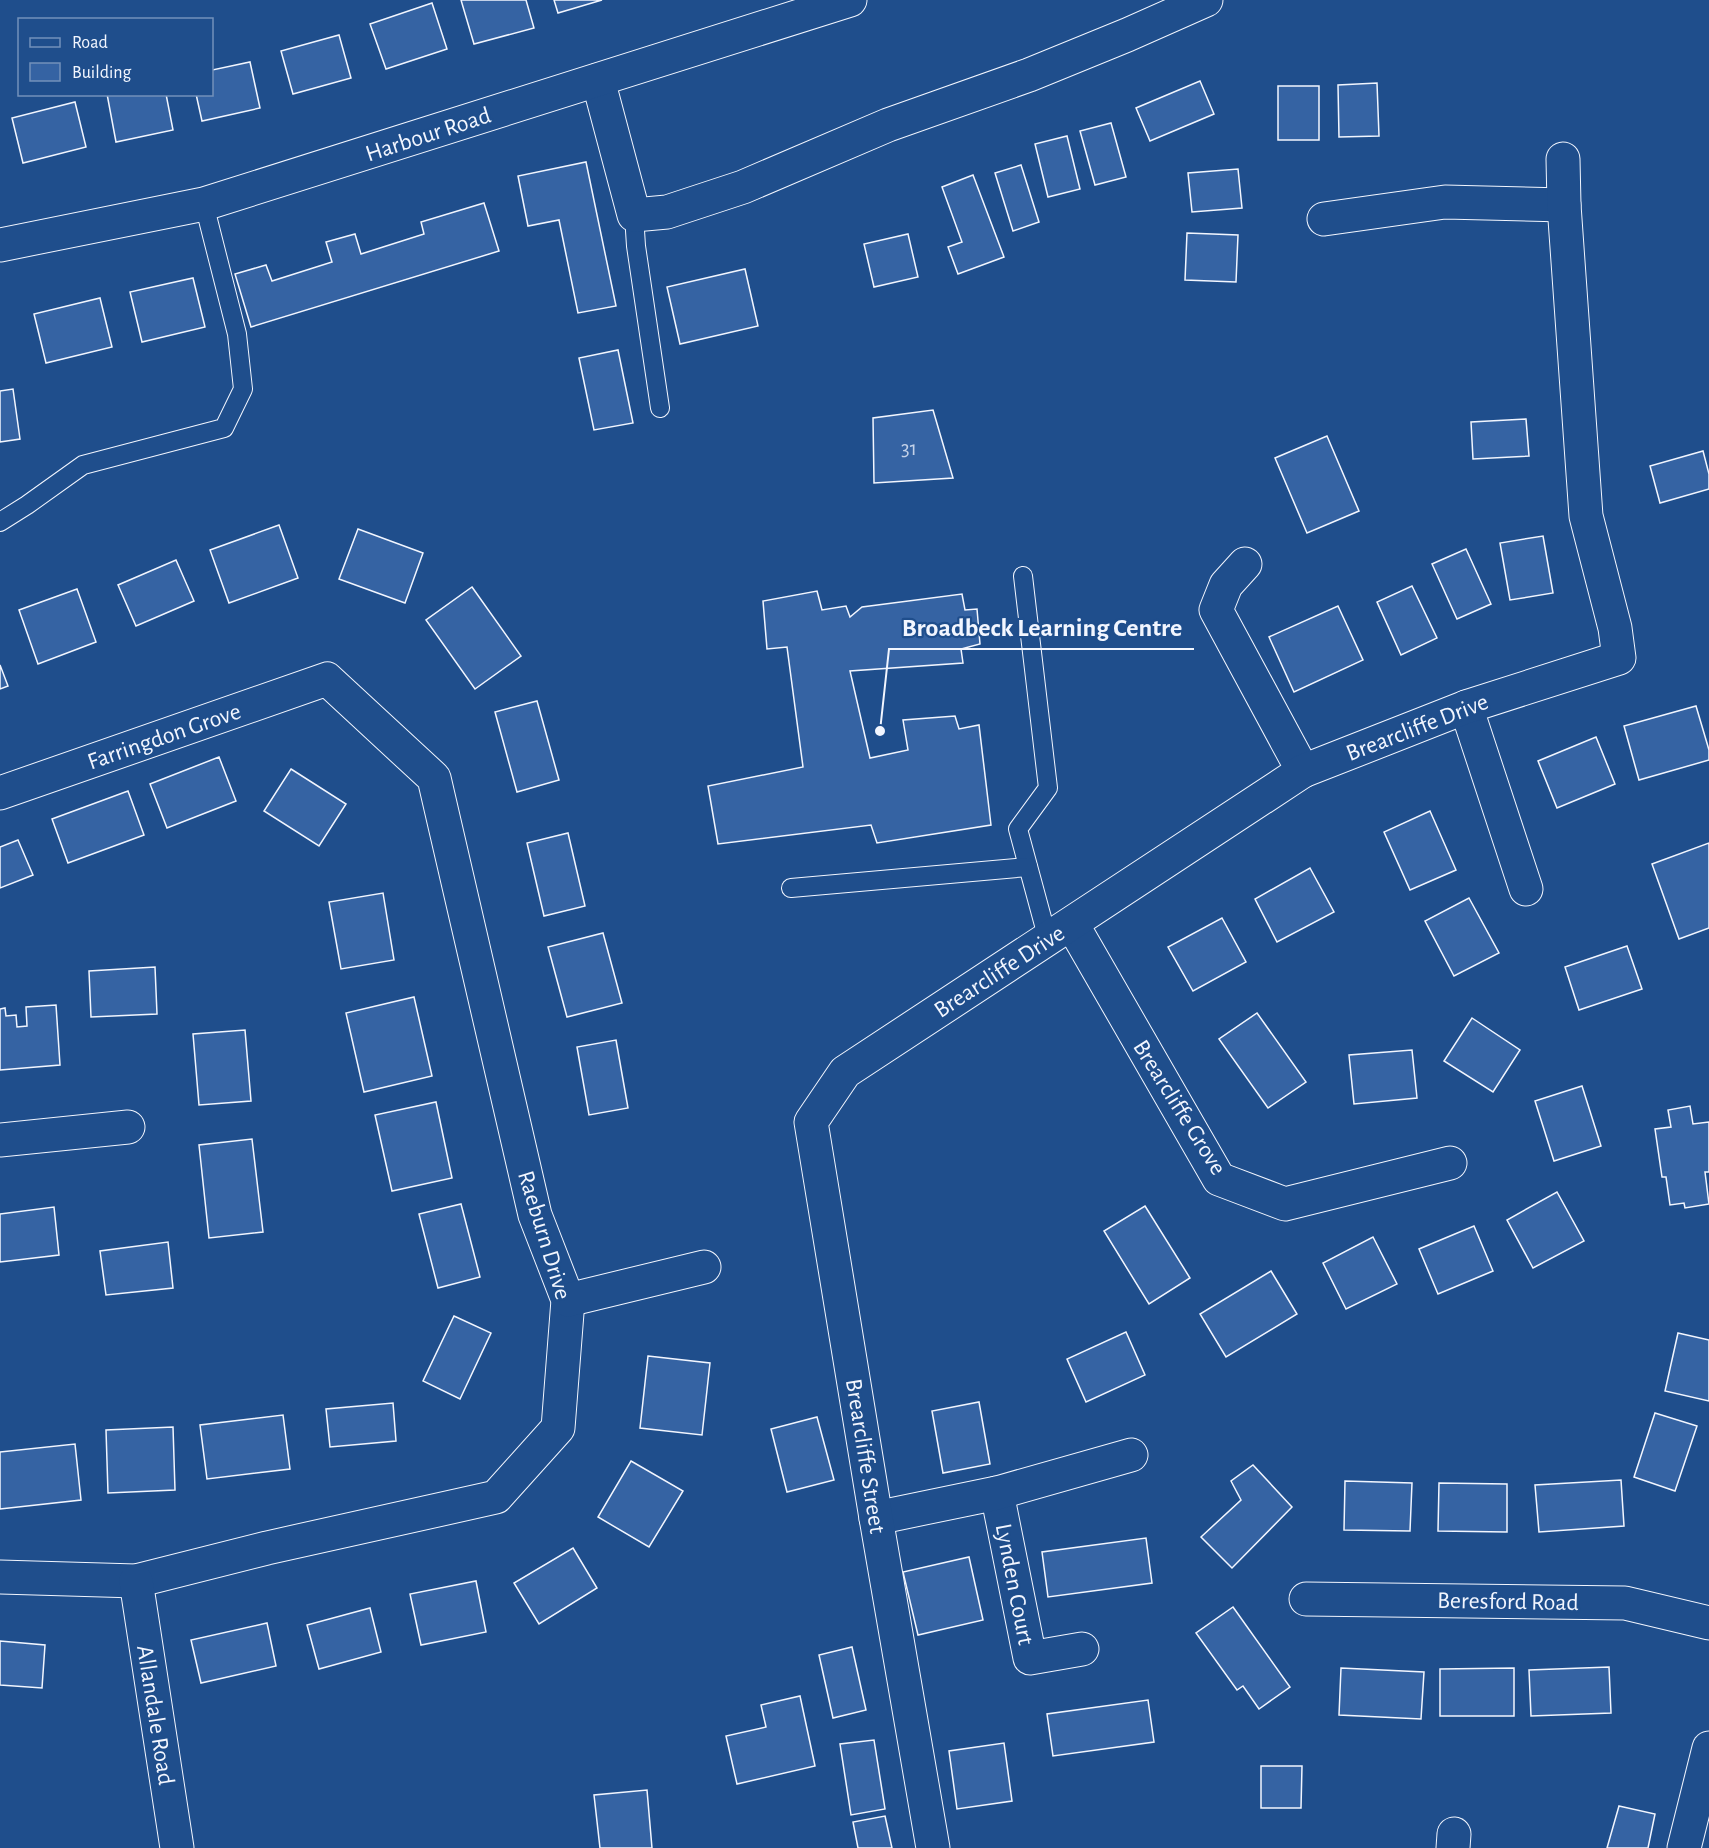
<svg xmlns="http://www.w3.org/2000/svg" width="1709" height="1848" font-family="'Alegreya Sans',sans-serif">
  <rect width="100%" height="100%" fill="#1f4e8c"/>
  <!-- building -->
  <g fill="#3563a3" stroke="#f2f6ff" stroke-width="1.5">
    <path d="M461 0H526L534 28 474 44Z"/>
    <path d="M554 0H602L558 13Z"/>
    <path d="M432 3 447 49 386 69 370 24Z"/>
    <path d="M339 35 351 78 293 94 281 51Z"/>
    <path d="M250 62 260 108 202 121 196 94H212V70Z"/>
    <path d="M1200 81 1214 114 1150 141 1136 108Z"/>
    <path d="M1377 83 1379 136 1339 137 1338 85Z"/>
    <rect x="1278" y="86" width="41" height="54"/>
    <path d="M107 94H166L173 130 116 142Z"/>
    <path d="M75 102 86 147 23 163 12 118Z"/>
    <path d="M1111 123 1126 177 1095 185 1080 131Z"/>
    <path d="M1067 136 1080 189 1048 197 1035 144Z"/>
    <path d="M586 162 616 306 578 313 559 220 528 226 518 176Z"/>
    <path d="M1021 165 1039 222 1013 231 995 173Z"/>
    <path d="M1238 169 1242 208 1192 212 1188 173Z"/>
    <path d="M973 175 1004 257 958 274 948 247 962 242 942 187Z"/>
    <path d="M484 203 499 251 251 327 235 274 266 265 272 281 332 262 326 242 355 234 361 254 424 234 421 222Z"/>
    <path d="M1187 233 1238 235 1236 282 1185 280Z"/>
    <path d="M908 234 918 277 874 287 864 244Z"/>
    <path d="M745 269 758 326 680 344 667 287Z"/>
    <path d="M193 278 205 327 142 342 130 292Z"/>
    <path d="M100 298 112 347 46 363 34 314Z"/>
    <path d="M618 350 633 423 594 430 579 358Z"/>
    <path d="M13 389 20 439 0 442V391Z"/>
    <path d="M933 410 953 478 874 483 873 418Z"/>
    <path d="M1526 419 1529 456 1473 459 1471 422Z"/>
    <path d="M1327 436 1359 511 1307 533 1275 458Z"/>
    <path d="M1703 451 1709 474V489L1660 503 1650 466Z"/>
    <path d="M279 525 298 578 229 603 210 550Z"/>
    <path d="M358 529 423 553 405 603 339 579Z"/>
    <path d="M1543 536 1553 593 1510 600 1500 543Z"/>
    <path d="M1466 549 1491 604 1457 619 1432 564Z"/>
    <path d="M176 560 194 601 136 626 118 585Z"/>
    <path d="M1412 586 1437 638 1401 655 1377 602Z"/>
    <path d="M472 587 521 656 475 689 426 620Z"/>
    <path d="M77 589 96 642 38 664 19 610Z"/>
    <path d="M817 591 822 610 846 606 850 617 862 607 962 594 965 610 977 609 980 644 961 649 963 663 850 671 870 758 908 750 903 720 955 716 959 729 979 725 991 825 877 843 871 825 718 844 708 786 803 767 787 647 767 649 763 601Z"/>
    <path d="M1338 606 1363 660 1294 692 1269 637Z"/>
    <path d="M0 665 8 686 0 689Z"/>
    <path d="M537 701 559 780 517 792 495 712Z"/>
    <path d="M1696 706 1709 750V760L1639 780 1624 726Z"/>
    <path d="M1596 737 1615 784 1557 808 1538 761Z"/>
    <path d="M219 757 236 801 167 828 150 784Z"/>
    <path d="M291 769 346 804 319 846 264 811Z"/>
    <path d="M128 791 144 835 68 863 52 819Z"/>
    <path d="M1430 811 1456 870 1410 890 1384 832Z"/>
    <path d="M568 833 585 906 544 916 527 843Z"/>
    <path d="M18 840 33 875 0 888V847Z"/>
    <path d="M1709 843V928L1679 939 1652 864Z"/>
    <path d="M1310 868 1334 912 1277 942 1255 899Z"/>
    <path d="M383 893 394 960 341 969 329 902Z"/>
    <path d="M1469 898 1499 953 1454 976 1425 921Z"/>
    <path d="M1222 918 1246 962 1193 991 1168 947Z"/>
    <path d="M603 933 622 1003 567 1017 548 947Z"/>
    <path d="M1627 946 1642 989 1579 1010 1565 967Z"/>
    <path d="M155 967 157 1014 91 1017 89 971Z"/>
    <path d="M414 997 432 1076 364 1092 346 1013Z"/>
    <path d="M56 1005 60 1065 0 1070V1009L5 1008 6 1016 16 1015 17 1027 27 1026 26 1007Z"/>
    <path d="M1257 1013 1306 1082 1268 1108 1219 1039Z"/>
    <path d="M1472 1018 1520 1050 1493 1092 1444 1061Z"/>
    <path d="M245 1030 251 1101 199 1105 193 1034Z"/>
    <path d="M616 1040 628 1108 589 1115 577 1047Z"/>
    <path d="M1412 1050 1417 1098 1354 1104 1349 1055Z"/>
    <path d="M1582 1086 1601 1146 1554 1161 1535 1101Z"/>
    <path d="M436 1102 452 1178 392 1191 375 1115Z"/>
    <path d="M1690 1106 1693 1124 1709 1122V1172H1705L1709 1204 1685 1208 1684 1203 1670 1205 1666 1177H1662L1655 1129 1671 1127 1668 1110Z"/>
    <path d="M252 1139 263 1232 209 1238 199 1145Z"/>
    <path d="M1557 1192 1584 1241 1533 1268 1507 1220Z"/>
    <path d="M461 1204 480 1277 438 1288 419 1214Z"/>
    <path d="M1145 1206 1190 1278 1149 1304 1104 1231Z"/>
    <path d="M54 1207 59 1255 0 1262V1214Z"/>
    <path d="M1474 1226 1493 1271 1438 1294 1419 1249Z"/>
    <path d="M1373 1237 1397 1284 1346 1309 1323 1263Z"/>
    <path d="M168 1242 173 1288 106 1295 100 1251Z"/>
    <path d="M1271 1271 1297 1314 1226 1357 1200 1314Z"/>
    <path d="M454 1316 491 1333 460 1399 423 1381Z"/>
    <path d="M1126 1332 1145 1375 1086 1402 1067 1359Z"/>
    <path d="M1678 1333 1709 1340V1401L1665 1391Z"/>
    <path d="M648 1356 710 1363 702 1435 640 1428Z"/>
    <path d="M979 1402 990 1464 943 1473 932 1411Z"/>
    <path d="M393 1403 396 1441 330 1447 326 1409Z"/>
    <path d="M1655 1413 1697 1426 1675 1491 1634 1477Z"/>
    <path d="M283 1415 290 1469 207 1479 200 1425Z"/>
    <path d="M817 1417 834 1480 787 1492 771 1429Z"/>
    <path d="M173 1427 175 1490 108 1493 106 1430Z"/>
    <path d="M75 1444 81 1500 0 1509V1452Z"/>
    <path d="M631 1461 683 1491 649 1547 598 1517Z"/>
    <path d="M1253 1465 1292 1507 1232 1568 1201 1537 1241 1500 1231 1481Z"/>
    <path d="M1621 1480 1624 1526 1539 1532 1535 1485Z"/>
    <path d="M1345 1481 1412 1483 1410 1531 1344 1530Z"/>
    <path d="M1439 1483 1507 1484V1532L1438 1531Z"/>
    <path d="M1146 1538 1152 1583 1048 1597 1042 1552Z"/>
    <path d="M573 1548 597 1588 539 1624 514 1583Z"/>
    <path d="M969 1557 983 1620 918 1635 903 1572Z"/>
    <path d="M476 1581 486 1632 421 1645 410 1594Z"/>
    <path d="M1233 1607 1290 1687 1259 1709 1243 1686 1237 1690 1196 1633Z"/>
    <path d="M370 1608 381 1652 319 1669 307 1625Z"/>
    <path d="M267 1623 276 1666 201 1683 191 1640Z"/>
    <path d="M0 1641 45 1645 42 1688 0 1685Z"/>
    <path d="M852 1647 866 1710 833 1718 819 1655Z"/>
    <path d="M1609 1667 1611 1713 1531 1716 1529 1670Z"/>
    <path d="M1341 1668 1424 1672 1421 1719 1339 1715Z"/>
    <path d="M1514 1668V1716H1440V1669Z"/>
    <path d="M800 1696 815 1766 737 1784 726 1736 766 1727 761 1705Z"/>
    <path d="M1148 1700 1154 1742 1053 1756 1047 1714Z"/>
    <path d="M874 1740 885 1809 851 1815 840 1744Z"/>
    <path d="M1004 1743 1012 1801 957 1809 949 1751Z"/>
    <path d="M1261 1766H1302L1301 1808H1261Z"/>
    <path d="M647 1790 652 1848H600L594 1795Z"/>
    <path d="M1619 1806 1655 1814 1648 1848H1607Z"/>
    <path d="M885 1816 892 1848H858L853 1822Z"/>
  </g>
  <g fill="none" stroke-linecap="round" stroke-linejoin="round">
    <defs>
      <g id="lane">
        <path d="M634 215 636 246 660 408"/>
        <path d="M0 522 27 505 83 465 224 428 243 389 237 334 204 204"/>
        <path d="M1023 576 1048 788 1018 829 1048 940"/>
        <path d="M791 888 1028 867"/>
      </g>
      <g id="street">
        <path d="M598 80 634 215 667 212 743 187 888 125 1029 75 1127 35 1206 0"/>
        <path d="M1324 219 1445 202 1564 205"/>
        <path d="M0 245 204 204 850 0"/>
        <path d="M1245 564 1226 585 1216 610 1303 771"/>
        <path d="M1466 707 1526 889"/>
        <path d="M0 793 327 679 434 778 535 1215 568 1300 558 1428 496 1497 267 1548 136 1581 0 1577"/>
        <path d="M1072 924 1219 1179 1285 1204 1450 1163"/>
        <path d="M0 1140 128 1127"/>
        <path d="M568 1300 704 1267"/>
        <path d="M997 1493 1030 1658 1082 1649"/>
        <path d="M876 1518 997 1493 1131 1455"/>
        <path d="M136 1581 177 1848"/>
        <path d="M1306 1599 1625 1603 1709 1623"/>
        <path d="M933 1848 876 1518 811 1122 845 1072 1303 771 1466 707 1619 658 1615 628 1586 516 1564 205 1563 159"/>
        <path d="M1453 1848 1454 1834"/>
        <path d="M1684 1848 1709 1748"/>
      </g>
    </defs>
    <!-- lane casing -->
    <use href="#lane" stroke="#f2f6ff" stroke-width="20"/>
    <!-- street casing -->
    <use href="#street" stroke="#f2f6ff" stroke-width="35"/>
    <!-- lane -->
    <use href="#lane" stroke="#1f4e8c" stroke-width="18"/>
    <!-- street -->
    <use href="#street" stroke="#1f4e8c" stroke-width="33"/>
  </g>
  <g text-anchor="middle" stroke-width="4.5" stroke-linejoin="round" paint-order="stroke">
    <!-- number labels -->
    <g font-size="21" fill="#c3d1e8">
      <text x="909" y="455">31</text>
    </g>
    <!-- street labels -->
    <g font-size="24" fill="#f2f6ff" stroke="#1f4e8c">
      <text transform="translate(428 134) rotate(-18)" y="8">Harbour Road</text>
      <text transform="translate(1417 727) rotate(-21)" y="8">Brearcliffe Drive</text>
      <text transform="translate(164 736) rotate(-19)" y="8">Farringdon Grove</text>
      <text transform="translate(999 971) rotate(-33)" y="8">Brearcliffe Drive</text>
      <text transform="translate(1180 1107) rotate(58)" y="8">Brearcliffe Grove</text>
      <text transform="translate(545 1235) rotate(73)" y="8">Raeburn Drive</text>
      <text transform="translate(866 1456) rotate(81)" y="8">Brearcliffe Street</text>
      <text transform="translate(1015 1584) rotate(79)" y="8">Lynden Court</text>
      <text transform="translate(1508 1601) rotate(1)" y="8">Beresford Road</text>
      <text transform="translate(156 1715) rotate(81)" y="8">Allandale Road</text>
    </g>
  </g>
  <!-- callouts -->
  <path fill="none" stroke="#f2f6ff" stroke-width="2" d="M880 731L889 649H1194"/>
  <circle fill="#f2f6ff" stroke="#1f4e8c" stroke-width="2" cx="880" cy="731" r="6"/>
  <g font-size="26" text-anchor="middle" font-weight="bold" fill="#f2f6ff" stroke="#1f4e8c" stroke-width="4.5" stroke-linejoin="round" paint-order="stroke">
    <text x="1042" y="636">Broadbeck Learning Centre</text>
  </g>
  <!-- legend -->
  <rect x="18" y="18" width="195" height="78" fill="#1f4e8c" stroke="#7391ba" stroke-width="1.5"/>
  <rect x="30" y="38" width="30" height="9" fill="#1f4e8c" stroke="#7391ba" stroke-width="1.5"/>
  <text x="72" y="48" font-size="18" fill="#f2f6ff">Road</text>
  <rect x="30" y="63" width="30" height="18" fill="#3563a3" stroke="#7391ba" stroke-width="1.5"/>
  <text x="72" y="78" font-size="18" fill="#f2f6ff">Building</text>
</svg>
